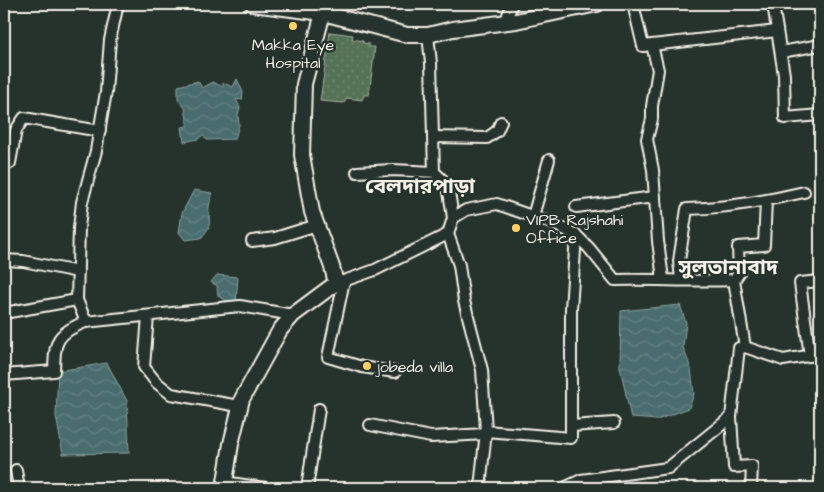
<svg xmlns="http://www.w3.org/2000/svg" width="824" height="492" font-family="'Architects Daughter','Noto Sans Bengali',sans-serif">
  <defs>
    <pattern id="park-dots" width="8" height="8" patternUnits="userSpaceOnUse" patternTransform="scale(1.25)"><rect width="8" height="8" fill="#577257"/><path d="M2 2h.1M6 6h.1" fill="none" stroke="#70876f" stroke-width="1.8" stroke-linecap="round"/></pattern>
    <pattern id="water-waves" width="16" height="10" patternUnits="userSpaceOnUse" patternTransform="scale(1.25)"><rect width="16" height="10" fill="#496d6e"/><path d="M0 5q4-4 8 0t8 0" fill="none" stroke="#648283"/></pattern>
  </defs>
  <rect width="100%" height="100%" fill="#26332d"/>
  <filter id="ink" filterUnits="userSpaceOnUse"><feTurbulence type="fractalNoise" baseFrequency=".02" numOctaves="2"/><feDisplacementMap in="SourceGraphic" scale="10" xChannelSelector="R" yChannelSelector="G"/><feConvolveMatrix kernelMatrix="1 2 1 2 8 2 1 2 1" color-interpolation-filters="sRGB"/></filter>
  <g filter="url(#ink)">
    <!-- park -->
    <path fill="url(#park-dots)" stroke="#a6b2a0" d="M330 32 353 35 352 39 363 41V43L369 44V47H375L369 95H364L362 100 347 98 344 103 320 101Z"/>
    <!-- water -->
    <g fill="url(#water-waves)" stroke="#8da29f">
      <path d="M237 79 243 92 242 100 236 99 240 108 238 114 239 125 235 139 207 140 203 135 198 139 184 142 182 127 188 126 185 108 178 100V86L198 81 202 88 213 82 223 87V83L233 87Z"/>
      <path d="M194 190 212 193C211 199 208 207 209 213 210 227 210 227 201 238L185 240 179 232 182 213Z"/>
      <path d="M217 275 238 277 236 302 227 301 218 296 217 286 211 282Z"/>
      <path d="M680 305 686 323 683 347 691 369 694 394 689 408 657 420 631 418 620 367 621 311Z"/>
      <path d="M107 363 127 401 129 453 63 454 56 416 58 371Z"/>
    </g>
    <g fill="none" stroke-linecap="round" stroke-linejoin="round">
      <defs>
        <g id="street">
          <path d="M633 4 643 46 777 31"/>
          <path d="M773 4 784 75 785 118 820 115"/>
          <path d="M505 23 512 4"/>
          <path d="M428 35 431 63 434 172 448 185 453 218 466 210 497 204 552 223 576 235 589 248 615 280C655 279 694 282 734 280L745 347 783 360 820 354"/>
          <path d="M652 45 658 70 652 106V119L647 139 653 170 658 241 663 279"/>
          <path d="M781 52 820 45"/>
          <path d="M433 137 487 138 497 131 501 122"/>
          <path d="M4 162 10 163 16 130 24 118 100 131"/>
          <path d="M357 172 393 170 434 172"/>
          <path d="M576 207 655 197"/>
          <path d="M533 216 549 160"/>
          <path d="M448 234 459 265 464 301 482 370 486 431 480 488"/>
          <path d="M252 241 275 238 317 225"/>
          <path d="M4 260 23 261 78 272"/>
          <path d="M681 280 679 261 687 209C727 208 766 201 804 192"/>
          <path d="M734 280 739 273 738 247 764 245 766 201"/>
          <path d="M344 281 328 357 362 367 395 372"/>
          <path d="M338 283 375 270 448 234 453 218"/>
          <path d="M4 313 77 300"/>
          <path d="M148 316 144 367 156 382 171 394 239 406"/>
          <path d="M85 322 240 306 293 315"/>
          <path d="M810 356 800 283 820 281"/>
          <path d="M4 375 54 371C55 342 55 334 85 322L84 317 77 300 79 228 82 202 96 151 100 127 106 92 110 40 118 4"/>
          <path d="M731 417 734 467 752 466 751 488"/>
          <path d="M370 425 431 437 486 434"/>
          <path d="M571 426 614 423"/>
          <path d="M486 431 571 438V309L576 235"/>
          <path d="M16 470 19 488"/>
          <path d="M224 482 265 488"/>
          <path d="M307 488 319 409"/>
          <path d="M564 488 581 480 668 468 731 417 739 348 745 347"/>
        </g>
        <g id="secondary">
          <path d="M253 4 323 13 407 35H428L453 29 516 21 597 4"/>
          <path d="M224 488 231 444 242 399 280 330 293 315 336 283 332 267 312 212 302 155 304 84 323 13 322 4"/>
        </g>
      </defs>
      <!-- street casing -->
      <use href="#street" stroke="#f4f1e8" stroke-width="14"/>
      <!-- secondary casing -->
      <use href="#secondary" stroke="#f4f1e8" stroke-width="18"/>
      <!-- street -->
      <use href="#street" stroke="#26332d" stroke-width="10"/>
      <!-- secondary -->
      <use href="#secondary" stroke="#26332d" stroke-width="14"/>
    </g>
  </g>
  <!-- markers -->
  <g fill="#ffd166" stroke="#26332d" stroke-width="2">
    <circle cx="293" cy="26" r="5"/>
    <circle cx="516" cy="228" r="5"/>
    <circle cx="367" cy="366" r="5"/>
  </g>
  <g text-anchor="middle" stroke-width="5" stroke-linejoin="round" paint-order="stroke">
    <!-- poi labels -->
    <g font-size="16" fill="#f4f1e8" stroke="#26332d" text-anchor="start">
      <text x="293" y="50" text-anchor="middle">Makka Eye<tspan x="293" dy="18">Hospital</tspan></text>
      <text x="526" y="225">VIPB Rajshahi<tspan x="526" dy="18">Office</tspan></text>
      <text x="377" y="372">jobeda villa</text>
    </g>
    <!-- district labels -->
    <g font-size="21" font-weight="bold" fill="#f4f1e8" stroke="#26332d">
      <text x="420" y="193">বেলদারপাড়া</text>
      <text x="728" y="274">সুলতানাবাদ</text>
    </g>
  </g>
  <!-- margin -->
  <rect width="824" height="492" fill="none" stroke="#26332d" stroke-width="20"/>
  <rect x="10" y="10" width="804" height="472" fill="none" stroke="#f4f1e8" stroke-width="2" filter="url(#ink)"/>
</svg>
